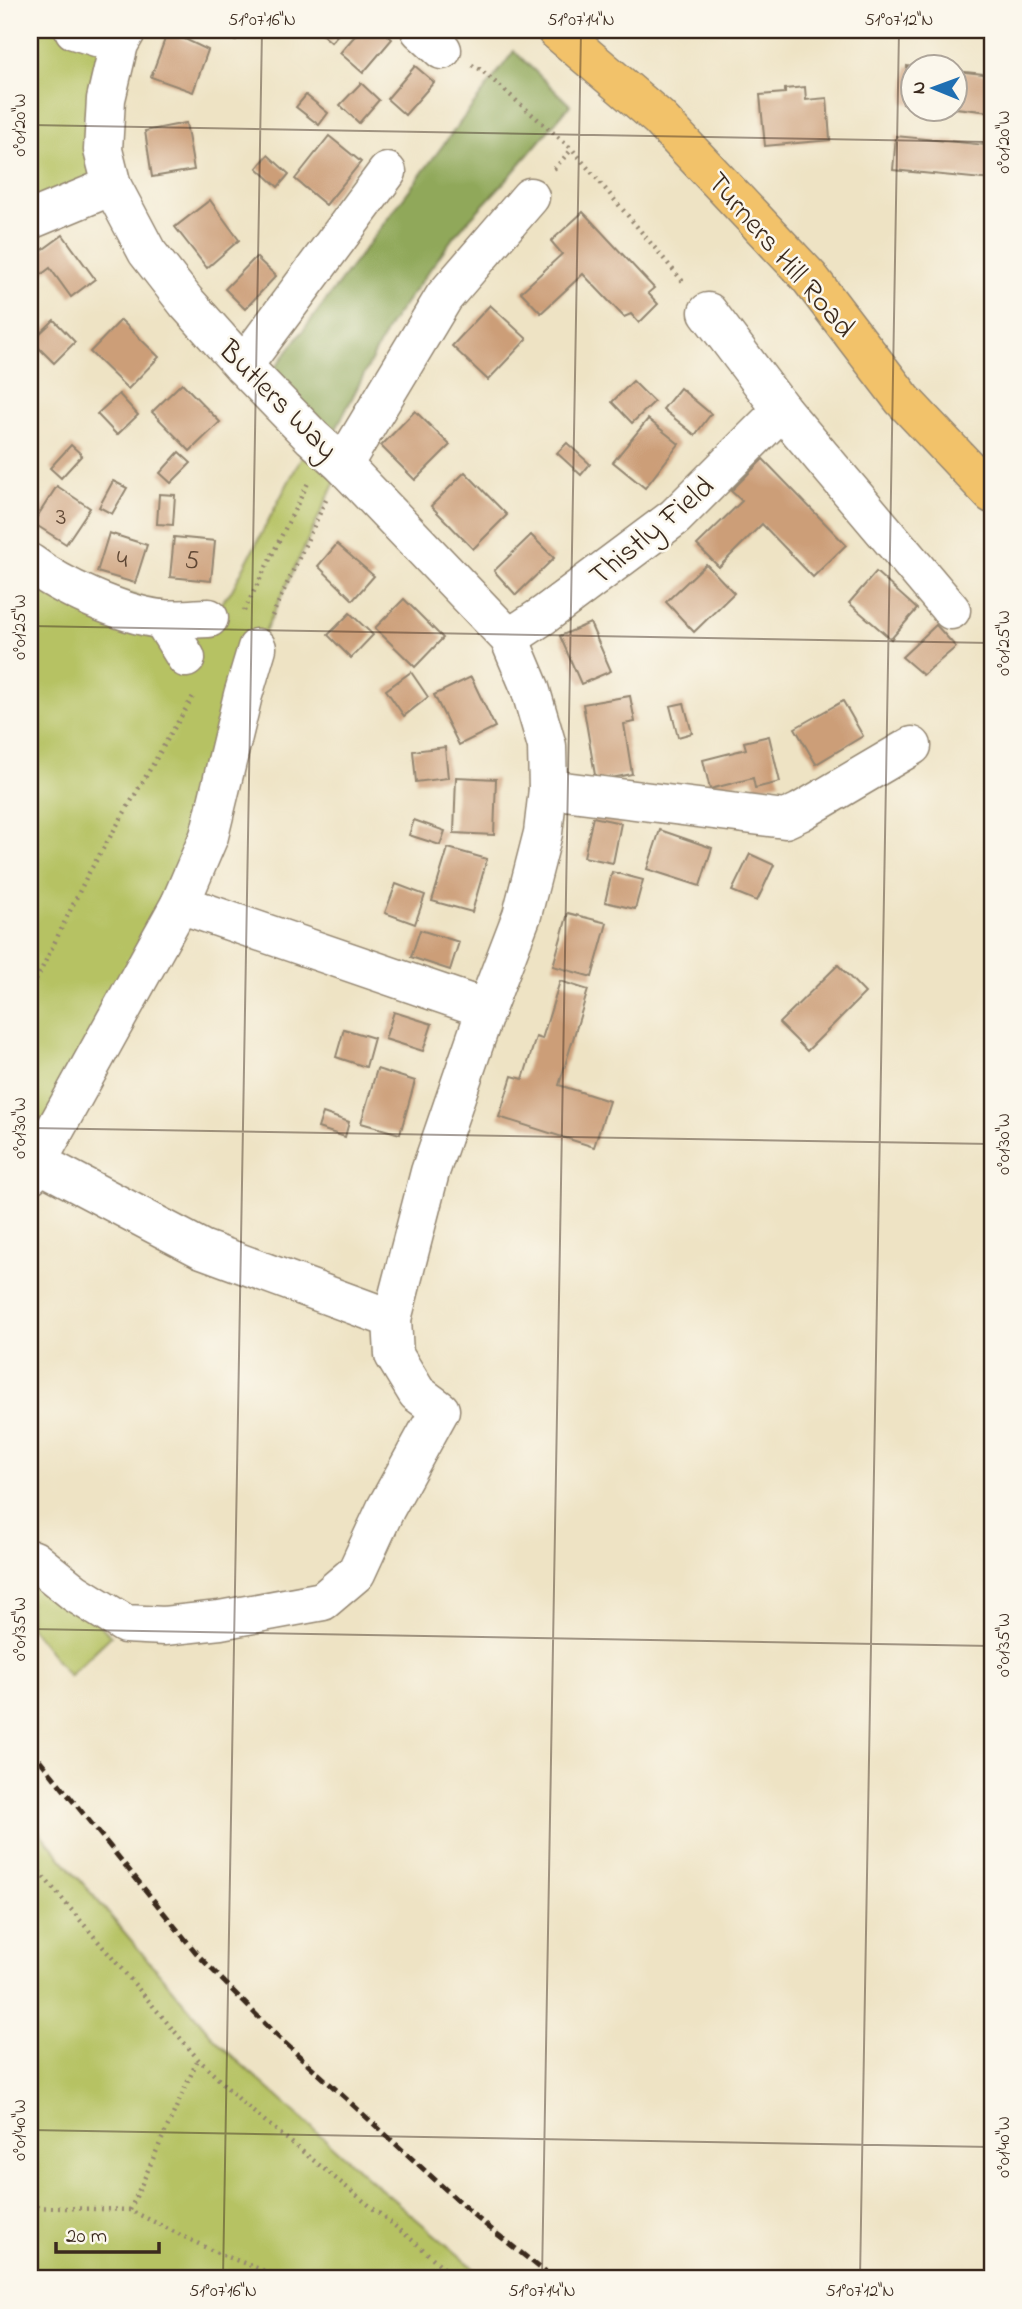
<svg xmlns="http://www.w3.org/2000/svg" width="1022" height="2309" font-family="'Indie Flower',sans-serif">
  <rect width="100%" height="100%" fill="#fbf7ec"/>
  <filter id="ink" filterUnits="userSpaceOnUse"><feTurbulence type="fractalNoise" baseFrequency=".0143" numOctaves="2"/><feDisplacementMap in="SourceGraphic" scale="14" xChannelSelector="R" yChannelSelector="G"/><feConvolveMatrix kernelMatrix="1 2 1 2 8 2 1 2 1" color-interpolation-filters="sRGB"/></filter>
  <filter id="wash" filterUnits="userSpaceOnUse"><feTurbulence type="fractalNoise" baseFrequency=".00686" numOctaves="4" result="noise"/><feDisplacementMap in="SourceGraphic" scale="28" xChannelSelector="R" yChannelSelector="G"/><feGaussianBlur stdDeviation="1.57" result="paint"/><feColorMatrix in="noise" values="0 0 0 0 0 0 0 0 0 0 0 0 0 0 0 0 0 1.4 0 .05"/><feComposite in="paint" operator="in"/></filter>
  <g filter="url(#wash)">
    <rect width="100%" height="100%" fill="#eee3c4"/>
    <!-- green -->
    <g fill="#b6c264" stroke="#787641" stroke-width="2">
      <path d="M30 30H74L119 44 112 186 30 220Z"/>
      <path d="M312 437 343 465 257 648 209 836 30 1175V563L209 618 232 590Z"/>
      <path d="M30 1555 111 1636 69 1676 30 1627Z"/>
      <path d="M30 1821 220 2045 367 2177 487 2279H30Z"/>
    </g>
    <!-- forest -->
    <path fill="#90a85a" stroke="#66693c" stroke-width="2" d="M514 51 570 105 509 177 455 235 390 324 334 433 272 372Z"/>
    <g id="blocks">
      <!-- building -->
      <g fill="#cc9e78">
        <path d="M224 30H241L244 33 235 41Z"/>
        <path d="M317 30H342L331 42Z"/>
        <path d="M360 30H382L392 39 363 73 340 53Z"/>
        <path d="M168 31 208 50 193 92 151 77Z"/>
        <path d="M415 66 434 82 405 115 387 99Z"/>
        <path d="M907 66 914 67V104L903 103Z"/>
        <path d="M956 71 992 75V180L893 170 896 136 986 145 990 112 956 108Z"/>
        <path d="M361 83 379 100 359 123 340 105Z"/>
        <path d="M805 87 806 100 827 98 830 140 765 146 760 95 785 93V89Z"/>
        <path d="M306 95 328 113 319 125 296 107Z"/>
        <path d="M186 123 194 170 152 177 145 131Z"/>
        <path d="M329 136 361 162 326 205 295 179Z"/>
        <path d="M268 155 289 174 278 187 257 168Z"/>
        <path d="M210 200 239 240 207 268 175 227Z"/>
        <path d="M583 212 654 288 648 293 658 304 639 323 631 314 624 317 583 274 541 313 521 292 562 254 551 241Z"/>
        <path d="M63 235 95 279 71 297 50 268 30 283V259Z"/>
        <path d="M256 257 276 276 245 309 225 289Z"/>
        <path d="M490 305 527 339 488 380 452 346Z"/>
        <path d="M54 320 75 342 54 363 32 341Z"/>
        <path d="M121 320 159 357 128 389 90 352Z"/>
        <path d="M633 381 654 402 632 423 612 402Z"/>
        <path d="M182 383 220 422 190 451 152 412Z"/>
        <path d="M680 388 711 414 695 435 663 409Z"/>
        <path d="M119 394 138 415 117 435 97 414Z"/>
        <path d="M415 411 450 445 415 480 381 446Z"/>
        <path d="M648 419 679 444 645 488 613 462Z"/>
        <path d="M567 443 590 464 581 475 557 453Z"/>
        <path d="M71 445 82 455 61 478 50 468Z"/>
        <path d="M179 452 191 463 171 483 160 473Z"/>
        <path d="M763 459 846 545 813 577 762 524 719 567 697 545 742 501 731 491Z"/>
        <path d="M465 472 507 515 473 549 431 506Z"/>
        <path d="M113 481 127 488 112 514 99 507Z"/>
        <path d="M57 486 90 508 66 544 33 523Z"/>
        <path d="M159 494 175 495 173 525 157 524Z"/>
        <path d="M109 533 147 545 135 583 97 572Z"/>
        <path d="M531 535 554 558 516 595 494 571Z"/>
        <path d="M174 537 215 541 211 581 170 577Z"/>
        <path d="M337 544 374 576 353 600 318 566Z"/>
        <path d="M706 564 734 593 694 632 666 602Z"/>
        <path d="M876 572 917 609 891 639 849 603Z"/>
        <path d="M404 599 443 638 415 667 375 628Z"/>
        <path d="M350 613 373 635 351 658 328 635Z"/>
        <path d="M590 623 611 671 581 684 560 636Z"/>
        <path d="M936 625 956 647 923 675 902 657Z"/>
        <path d="M411 672 428 697 404 716 386 690Z"/>
        <path d="M471 677 495 727 459 745 434 695Z"/>
        <path d="M630 696 635 722 624 724 632 774 596 781 583 704Z"/>
        <path d="M843 701 863 736 816 764 795 728Z"/>
        <path d="M684 703 692 733 678 737 670 706Z"/>
        <path d="M769 736 780 782 755 788 753 778 710 789 703 760 746 749 744 742Z"/>
        <path d="M445 747 448 778 416 782 413 751Z"/>
        <path d="M456 777 496 779 494 835 454 833Z"/>
        <path d="M593 817 621 823 613 863 584 857Z"/>
        <path d="M414 820 445 831 440 845 409 835Z"/>
        <path d="M660 830 712 848 700 886 647 869Z"/>
        <path d="M448 848 487 859 472 912 432 901Z"/>
        <path d="M750 854 774 865 757 901 732 891Z"/>
        <path d="M612 872 643 880 635 909 605 902Z"/>
        <path d="M396 884 425 895 415 924 385 913Z"/>
        <path d="M568 913 607 923 592 977 553 966Z"/>
        <path d="M420 930 459 942 450 970 411 957Z"/>
        <path d="M838 965 865 993 807 1051 779 1023Z"/>
        <path d="M560 981 588 990 559 1085 609 1101 594 1147 499 1117 512 1076 523 1079 536 1037 542 1039Z"/>
        <path d="M394 1012 432 1024 423 1051 385 1039Z"/>
        <path d="M344 1029 374 1038 366 1067 336 1057Z"/>
        <path d="M377 1069 415 1081 400 1134 361 1123Z"/>
        <path d="M323 1113 349 1122 345 1137 318 1128Z"/>
      </g>
    </g>
  </g>
  <g filter="url(#ink)">
    <use href="#blocks" fill-opacity="0" stroke="#948671" stroke-width="2"/>
    <g fill="none" stroke-linecap="round" stroke-linejoin="round">
      <defs>
        <g id="minor">
          <path d="M74 30 119 44"/>
          <path d="M420 30 442 50"/>
          <path d="M30 220 112 186"/>
          <path d="M708 312 782 410 951 610"/>
          <path d="M243 366 387 172"/>
          <path d="M343 465 444 297 530 197"/>
          <path d="M30 563C61 587 121 614 160 619 176 621 193 618 209 618"/>
          <path d="M162 619 186 658"/>
          <path d="M509 638 544 615 675 517 782 410"/>
          <path d="M548 789 785 819 800 812 912 746"/>
          <path d="M180 904 486 1009"/>
          <path d="M37 1162 202 1249 392 1319"/>
          <path d="M30 1175 180 904 209 836 243 695 257 648"/>
          <path d="M34 1560 75 1593 125 1624 164 1626 220 1620 323 1601 356 1573 386 1508 440 1410 417 1393 394 1355 392 1319 430 1172 486 1009 522 915 543 833 548 789 547 746 530 688 509 638 343 465 312 437 243 366 186 302 147 252 112 186 103 150 106 99 119 44 127 30"/>
        </g>
        <path id="major" d="M556 30 659 118 809 277 903 400 992 494"/>
      </defs>
      <!-- minor casing -->
      <use href="#minor" stroke="#948671" stroke-width="41"/>
      <!-- major casing -->
      <use href="#major" stroke="#948671" stroke-width="41"/>
      <!-- path -->
      <g stroke="#948671" stroke-width="4.5" stroke-dasharray="2 5" stroke-linecap="butt">
        <path d="M472 65 480 69 572 149 685 284"/>
        <path d="M554 169 572 149"/>
        <path d="M244 611 309 481"/>
        <path d="M272 616 326 500"/>
        <path d="M30 993 87 876 195 693"/>
        <path d="M30 1861 198 2059 246 2106 417 2244 456 2279"/>
        <path d="M30 2207 130 2210 215 2252 286 2279"/>
        <path d="M130 2210 198 2059"/>
      </g>
      <!-- minor -->
      <use href="#minor" stroke="#fff" stroke-width="38"/>
      <!-- major -->
      <use href="#major" stroke="#f2c26a" stroke-width="38"/>
      <!-- rail -->
      <path stroke="#3b2a1e" stroke-width="5" stroke-dasharray="10 5" stroke-linecap="butt" d="M30 1748 198 1955 274 2033 477 2218 554 2279"/>
    </g>
  </g>
  <!-- ticks -->
  <path fill="none" stroke="#3b2a1e" stroke-width="2" stroke-opacity="0.45" d="M30 125 992 142M30 626 992 643M30 1128 992 1144M30 1629 992 1646M30 2130 992 2147M223 2279 262 30M542 2279 581 30M860 2279 899 30"/>
  <g text-anchor="middle" stroke-width="5" stroke-linejoin="round" paint-order="stroke">
    <!-- number labels -->
    <g font-size="26" fill="#5f4734">
      <text x="61" y="524">3</text>
      <text x="122" y="567">4</text>
      <text x="192" y="568">5</text>
    </g>
    <!-- street labels -->
    <g font-size="30" fill="#3b2a1e" stroke="#fbf7ec">
      <text transform="translate(782 254) rotate(49)" y="10">Turners Hill Road</text>
      <text transform="translate(279 399) rotate(45)" y="10">Butlers Way</text>
      <text transform="translate(651 530) rotate(-40)" y="10">Thistly Field</text>
    </g>
  </g>
  <!-- margin -->
  <rect width="1022" height="2309" fill="none" stroke="#fbf7ec" stroke-width="77"/>
  <!-- north arrow -->
  <g transform="translate(934 88) rotate(271)"><circle r="33" fill="#fbf7ec" stroke="#aea59a" stroke-width="2"/>
  <path d="M0-5L12 26L0 18L-12 26Z" fill="#1f6fb2"/>
  <text y="-10" font-size="19" font-weight="bold" text-anchor="middle" fill="#3b2a1e">N</text>
  </g>
  <!-- scale -->
  <path d="M56 2242v10h103v-10" fill="none" stroke="#3b2a1e" stroke-width="3.5"/>
  <text x="66" y="2242" font-size="21" fill="#3b2a1e" stroke="#fbf7ec" stroke-width="5" paint-order="stroke">20 m</text>
  <rect x="38" y="38" width="946" height="2232" fill="none" stroke="#3b2a1e" stroke-width="2.5"/>
  <g font-size="18" text-anchor="middle" fill="#3b2a1e">
    <text x="262" y="25">51°07'16"N</text>
    <text x="581" y="25">51°07'14"N</text>
    <text x="899" y="25">51°07'12"N</text>
    <text transform="translate(19 125) rotate(-90)" y="6">0°01'20"W</text>
    <text transform="translate(1003 142) rotate(-90)" y="6">0°01'20"W</text>
    <text transform="translate(19 627) rotate(-90)" y="6">0°01'25"W</text>
    <text transform="translate(1003 643) rotate(-90)" y="6">0°01'25"W</text>
    <text transform="translate(19 1128) rotate(-90)" y="6">0°01'30"W</text>
    <text transform="translate(1003 1144) rotate(-90)" y="6">0°01'30"W</text>
    <text transform="translate(19 1629) rotate(-90)" y="6">0°01'35"W</text>
    <text transform="translate(1003 1645) rotate(-90)" y="6">0°01'35"W</text>
    <text transform="translate(19 2130) rotate(-90)" y="6">0°01'40"W</text>
    <text transform="translate(1003 2147) rotate(-90)" y="6">0°01'40"W</text>
    <text x="223" y="2296">51°07'16"N</text>
    <text x="542" y="2296">51°07'14"N</text>
    <text x="860" y="2296">51°07'12"N</text>
  </g>
</svg>
